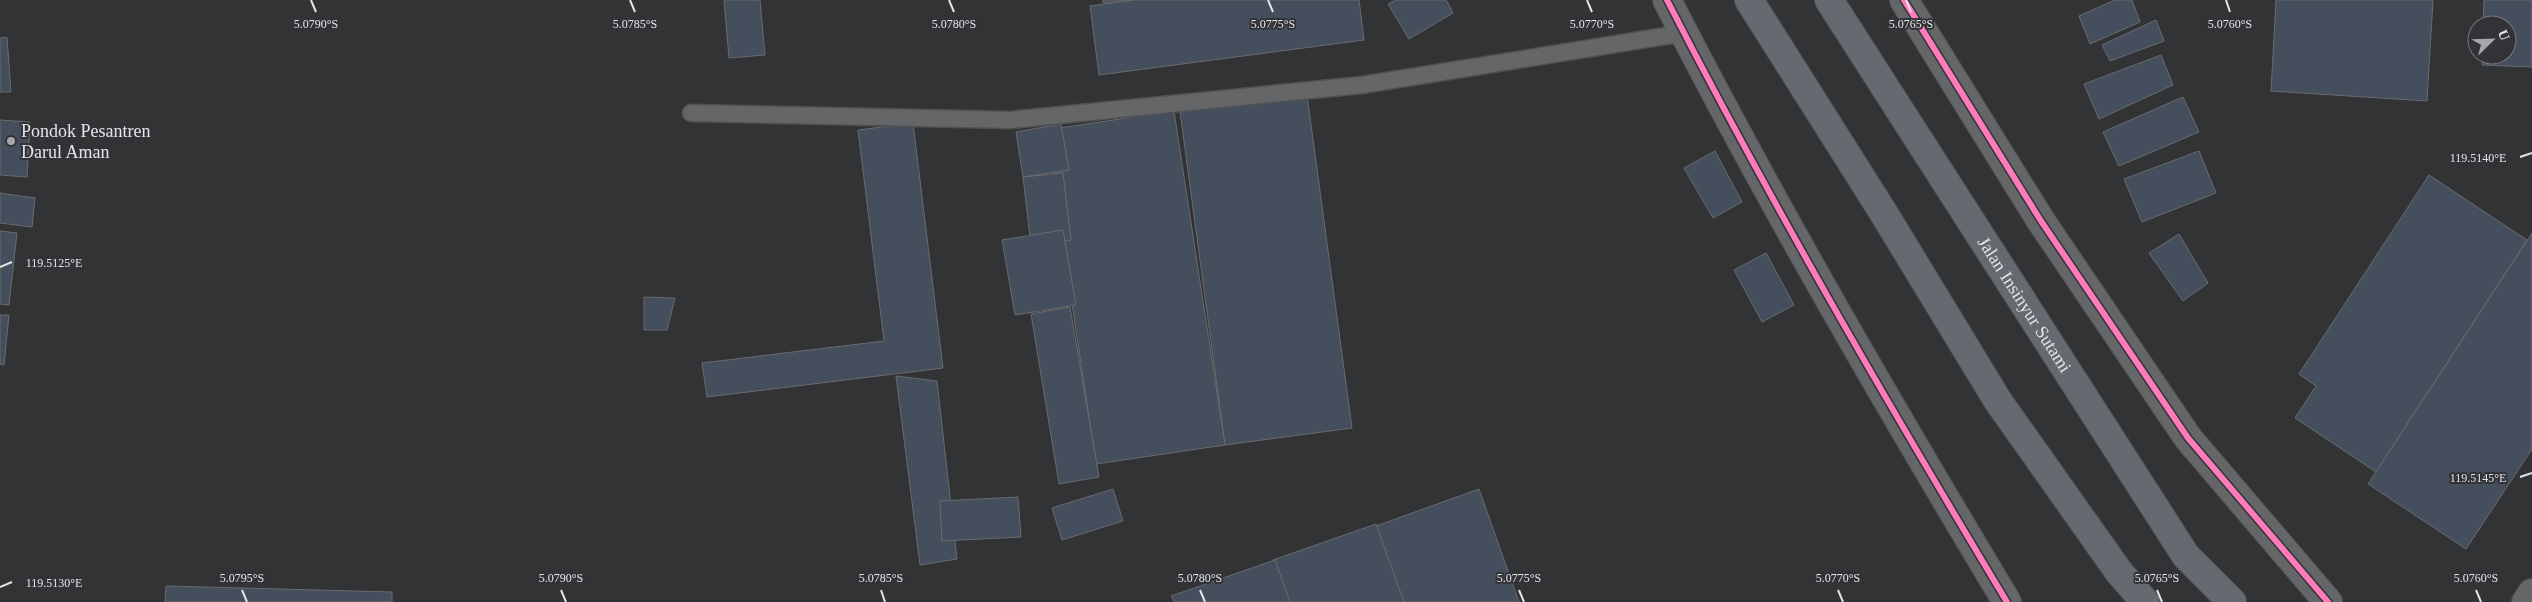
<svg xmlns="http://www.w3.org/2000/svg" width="2532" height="602" font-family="'Times New Roman',serif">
  <rect width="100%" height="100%" fill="#323335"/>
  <!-- building -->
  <g fill="#454e5d" stroke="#6a6b6d">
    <path d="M724 0H760L765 55 729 58Z"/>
    <path d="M1103 0H1134L1103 3Z"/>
    <path d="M1133 0H1359L1364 40 1099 75 1090 6Z"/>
    <path d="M1396 0H1446L1453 13 1409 39 1388 4Z"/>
    <path d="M2115 0H2132L2140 22 2090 44 2079 16Z"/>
    <path d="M2276 0H2433L2427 101 2271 91Z"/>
    <path d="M2484 0H2532V67L2482 65 2483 55H2507V25H2483Z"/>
    <path d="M2156 20 2164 41 2110 61 2102 45Z"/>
    <path d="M7 37 11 92H0V38Z"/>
    <path d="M2161 55 2173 85 2099 119 2084 84Z"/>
    <path d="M1307 95 1352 428 1225 445 1180 112Z"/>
    <path d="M2183 97 2199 132 2119 166 2103 132Z"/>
    <path d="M1174 111 1225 445 1096 464 1046 130Z"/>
    <path d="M0 120 30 122 27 177 0 175Z"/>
    <path d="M913 123 943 368 707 397 702 363 884 341 858 130Z"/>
    <path d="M1061 124 1069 170 1023 177 1016 132Z"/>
    <path d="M1715 151 1742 202 1713 218 1684 168Z"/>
    <path d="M2199 151 2216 193 2142 222 2124 179Z"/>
    <path d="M1063 173 1071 240 1031 245 1023 177Z"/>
    <path d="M2429 175 2527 240 2376 472 2295 418 2316 386 2299 374Z"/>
    <path d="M0 193 35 198 32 227 0 223Z"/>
    <path d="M1063 230 1076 305 1015 315 1002 240Z"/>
    <path d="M0 231 17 233 9 305 0 304Z"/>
    <path d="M2532 233V449L2466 549 2368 484Z"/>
    <path d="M2179 234 2208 283 2183 301 2149 253Z"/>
    <path d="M1766 253 1794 305 1762 322 1734 270Z"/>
    <path d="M644 297 675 298 667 330H644Z"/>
    <path d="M1070 307 1099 477 1059 484 1031 314Z"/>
    <path d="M0 315H9L4 365 0 364Z"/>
    <path d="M896 376 937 381 957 559 920 565Z"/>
    <path d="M1113 489 1123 521 1062 540 1052 508Z"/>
    <path d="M1479 489 1519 602H1403L1376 526Z"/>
    <path d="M1018 497 1021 537 942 541 940 501Z"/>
    <path d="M1376 524 1404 602H1288L1273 560Z"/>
    <path d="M1275 560 1290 602H1174L1171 596Z"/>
    <path d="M166 586 392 592V602H165Z"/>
  </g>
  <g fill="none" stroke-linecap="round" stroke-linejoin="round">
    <defs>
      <path id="lane" d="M691 113 1010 120 1362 85 1684 33"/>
      <path id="street" d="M2526 602 2532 593"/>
      <g id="secondary">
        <path d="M1667 0C1772 205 1888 404 2007 602"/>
        <path d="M1904 0 2041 221 2188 438 2328 602"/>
      </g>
      <g id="highway">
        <path d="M1749 0 1883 212 1998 401 2119 572 2145 602"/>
        <path id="s1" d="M1829 0 2186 556 2232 602"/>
      </g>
    </defs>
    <!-- lane casing -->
    <use href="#lane" stroke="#4f5051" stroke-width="19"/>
    <!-- street casing -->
    <use href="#street" stroke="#4f5051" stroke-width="30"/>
    <!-- secondary casing -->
    <use href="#secondary" stroke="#4f5051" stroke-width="30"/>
    <!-- highway casing -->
    <use href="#highway" stroke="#4f5051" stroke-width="30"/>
    <!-- lane -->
    <use href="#lane" stroke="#656667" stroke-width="16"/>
    <!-- street -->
    <use href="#street" stroke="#656667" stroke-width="28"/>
    <!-- secondary -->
    <use href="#secondary" stroke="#656667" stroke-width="28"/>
    <!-- highway -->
    <use href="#highway" stroke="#656a71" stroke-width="28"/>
    <defs>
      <g id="cycleway">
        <path d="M1667 0C1772 205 1888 404 2007 602"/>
        <path d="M1904 0 2041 221 2188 438 2328 602"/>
      </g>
    </defs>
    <!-- cycleway casing -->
    <use href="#cycleway" stroke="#313336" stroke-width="9"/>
    <!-- cycleway -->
    <use href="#cycleway" stroke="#fd7abc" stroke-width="6"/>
  </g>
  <!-- ticks -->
  <path fill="none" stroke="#e3e4e6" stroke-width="2" d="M311 0 316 12M630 0 635 12M949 0 954 12M1268 0 1273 12M1587 0 1592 12M1906 0 1911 12M2226 0 2230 12M2520 157 2532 153M0 267 12 262M2520 477 2532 473M0 587 12 582M242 590 247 602M561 590 566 602M881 590 885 602M1200 590 1205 602M1519 590 1524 602M1838 590 1843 602M2157 590 2162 602M2476 590 2481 602"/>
  <!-- markers -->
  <circle fill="#a5a6a8" stroke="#313336" stroke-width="2" cx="11" cy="141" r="5"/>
  <g text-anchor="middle" stroke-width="4" stroke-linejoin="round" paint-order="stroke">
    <!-- poi labels -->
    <g font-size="18" fill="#e3e4e6" stroke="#313336" text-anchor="start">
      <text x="21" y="137">Pondok Pesantren<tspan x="21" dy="21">Darul Aman</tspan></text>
    </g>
    <!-- street labels -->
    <g font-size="18" fill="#e3e4e6" stroke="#313336">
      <text dy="6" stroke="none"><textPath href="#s1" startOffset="362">Jalan Insinyur Sutami</textPath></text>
    </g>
  </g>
  <g font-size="12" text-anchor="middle" fill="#e3e4e6" stroke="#313336" stroke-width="4" stroke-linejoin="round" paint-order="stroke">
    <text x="316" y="28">5.0790°S</text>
    <text x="635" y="28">5.0785°S</text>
    <text x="954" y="28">5.0780°S</text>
    <text x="1273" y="28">5.0775°S</text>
    <text x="1592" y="28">5.0770°S</text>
    <text x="1911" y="28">5.0765°S</text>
    <text x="2230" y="28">5.0760°S</text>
    <text x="2478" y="162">119.5140°E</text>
    <text x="54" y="267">119.5125°E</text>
    <text x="2478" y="482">119.5145°E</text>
    <text x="242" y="582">5.0795°S</text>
    <text x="561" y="582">5.0790°S</text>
    <text x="881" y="582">5.0785°S</text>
    <text x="1200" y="582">5.0780°S</text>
    <text x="1519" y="582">5.0775°S</text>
    <text x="1838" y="582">5.0770°S</text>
    <text x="2157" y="582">5.0765°S</text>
    <text x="2476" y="582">5.0760°S</text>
    <text x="54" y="587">119.5130°E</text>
  </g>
  <!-- north arrow -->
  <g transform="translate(2492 40) rotate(67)"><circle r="24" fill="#313336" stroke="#787a7c"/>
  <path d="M0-4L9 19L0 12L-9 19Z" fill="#a5a6a8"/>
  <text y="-8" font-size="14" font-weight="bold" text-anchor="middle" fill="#e3e4e6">U</text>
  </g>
</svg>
